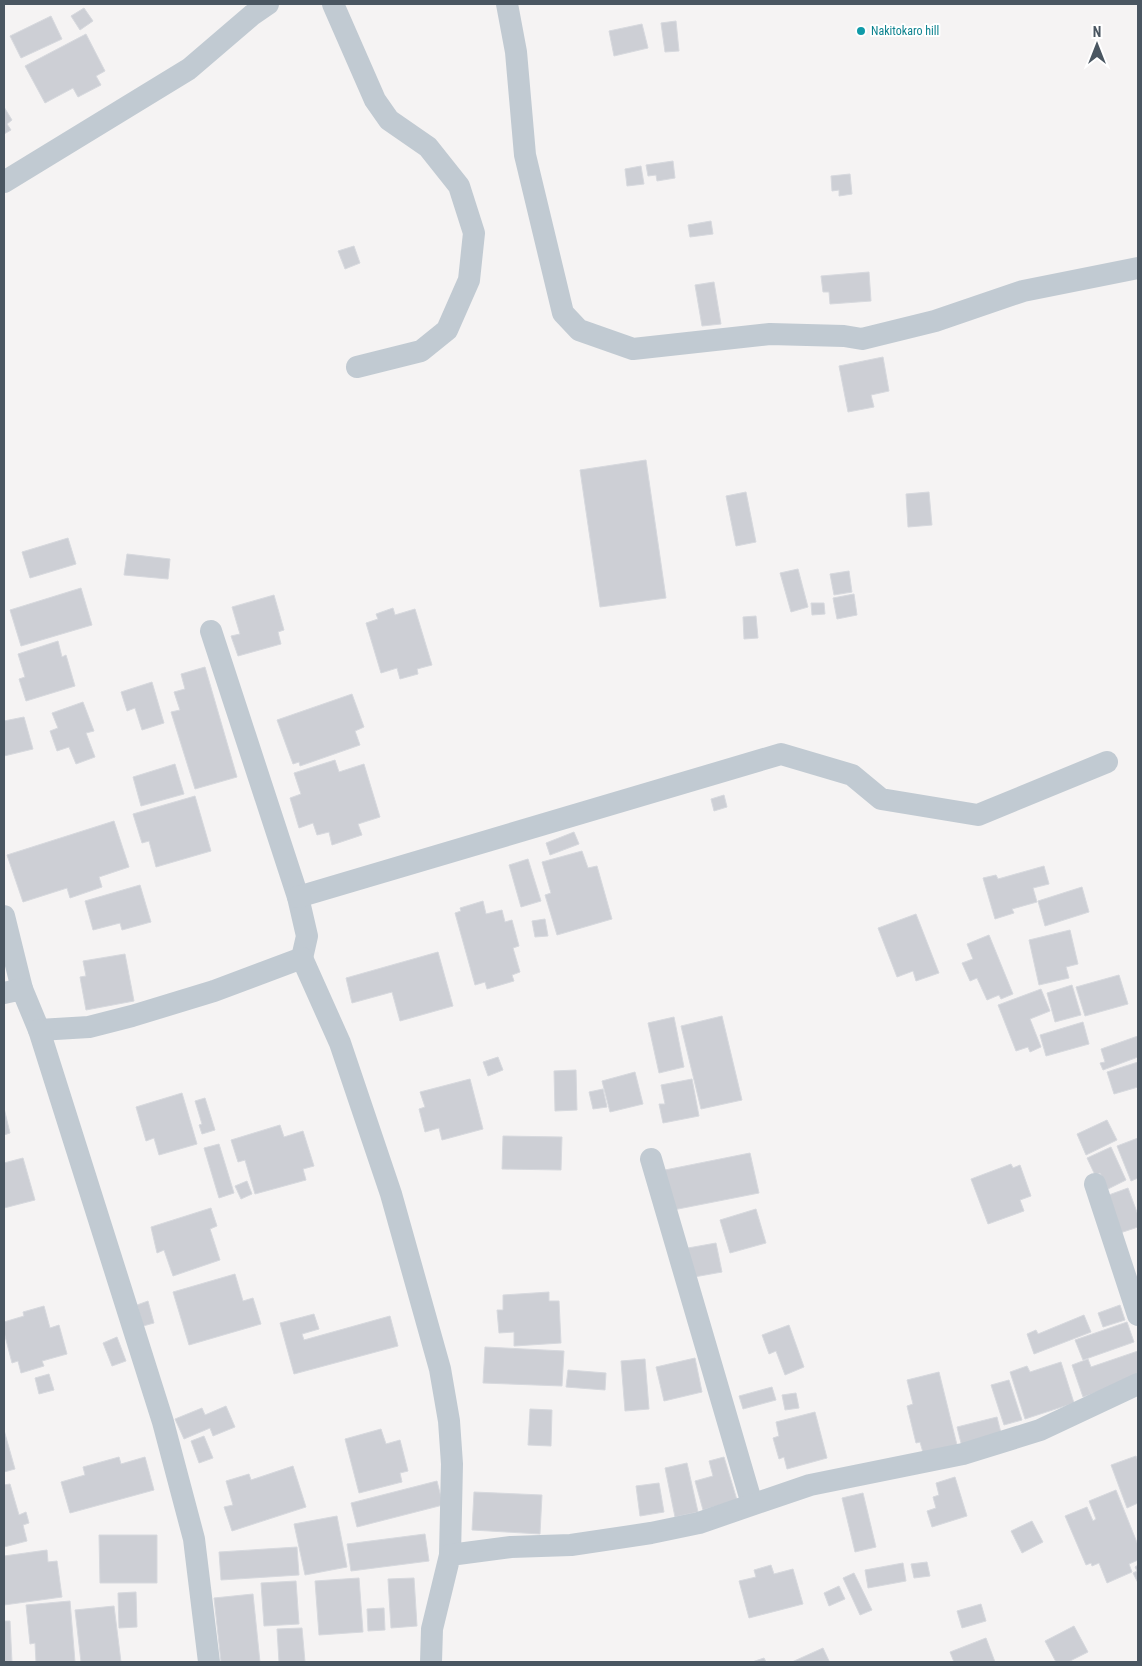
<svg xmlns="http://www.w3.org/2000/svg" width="1142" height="1666" font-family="'Roboto Condensed',sans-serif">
  <rect width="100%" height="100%" fill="#f5f3f3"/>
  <!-- building -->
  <g fill="#cdcfd5" stroke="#d7d9de">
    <path d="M84 8 93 21 80 30 71 16Z"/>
    <path d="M51 16 62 39 21 58 10 36Z"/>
    <path d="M676 21 679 51 665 52 661 23Z"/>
    <path d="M642 24 648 48 614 56 609 31Z"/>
    <path d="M86 34 105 71 96 76 101 85 78 97 73 88 45 103 25 66Z"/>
    <path d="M4 107 12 120 7 124 11 130 4 134Z"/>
    <path d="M673 161 675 178 657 181 656 175 648 176 646 165Z"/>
    <path d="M641 166 644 184 627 186 625 169Z"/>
    <path d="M850 174 852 194 839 196V190L832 191 831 176Z"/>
    <path d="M711 221 713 234 690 237 688 225Z"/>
    <path d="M354 246 360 263 345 269 338 251Z"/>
    <path d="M869 272 871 301 830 304 829 292H823L821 276Z"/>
    <path d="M714 282 721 324 702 326 695 285Z"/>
    <path d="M883 357 889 391 871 395 874 407 848 412 839 366Z"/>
    <path d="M646 460 666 598 600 607 580 470Z"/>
    <path d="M746 492 756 542 736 546 726 496Z"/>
    <path d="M929 492 932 525 908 527 906 494Z"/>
    <path d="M68 538 76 564 30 578 22 552Z"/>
    <path d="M127 554 170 559 168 579 124 575Z"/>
    <path d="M798 569 808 607 791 612 780 573Z"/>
    <path d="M849 571 852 592 834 595 830 574Z"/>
    <path d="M81 588 92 625 21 646 10 610Z"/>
    <path d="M854 594 857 615 837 619 833 598Z"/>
    <path d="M274 595 284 630 278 632 281 644 238 656 231 636 240 634 232 607Z"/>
    <path d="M811 603H824L825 614 812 615Z"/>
    <path d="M393 608 395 615 415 609 432 665 417 669 418 674 400 679 397 668 381 673 366 623 378 619 376 614Z"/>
    <path d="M756 616 758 638 744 639 743 617Z"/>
    <path d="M58 641 62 657 66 655 75 686 26 701 19 679 25 677 18 654Z"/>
    <path d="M205 667 237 777 195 789 171 712 180 710 174 692 185 689 181 674Z"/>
    <path d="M152 682 164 723 142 730 135 708 127 711 121 692Z"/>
    <path d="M352 694 364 727 355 731 360 745 300 766 299 762 293 764 277 720Z"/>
    <path d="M83 702 94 731 86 733 95 757 76 764 69 747 57 751 50 731 58 728 52 713Z"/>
    <path d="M24 717 33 749 4 756V721Z"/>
    <path d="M335 760 339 772 364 764 380 817 358 824 362 835 332 845 329 832 317 835 313 823 299 828 290 798 301 794 294 773Z"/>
    <path d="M175 764 184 794 141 806 133 777Z"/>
    <path d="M724 795 727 807 714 811 711 799Z"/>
    <path d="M195 796 211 851 156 867 149 841 142 843 133 814Z"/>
    <path d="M114 821 129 867 99 877 102 887 70 898 67 888 23 902 7 855Z"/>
    <path d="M574 832 579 844 550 855 546 843Z"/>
    <path d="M582 851 588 868 597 866 612 919 557 935 545 895 551 893 542 862Z"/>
    <path d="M528 859 541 901 521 907 509 865Z"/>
    <path d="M1044 866 1049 884 1033 888 1037 902 1012 909 1014 913 995 919 983 878 996 875 998 879Z"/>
    <path d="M140 885 151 922 122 930 120 923 93 930 85 901Z"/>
    <path d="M1082 887 1089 912 1045 926 1038 901Z"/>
    <path d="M483 901 486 914 502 910 505 922 512 920 519 946 513 948 520 972 512 975 514 981 487 989 485 982 475 985 455 913 461 911 460 908Z"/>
    <path d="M916 914 939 973 916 981 913 971 897 977 878 928Z"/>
    <path d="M545 919 548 936 535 937 532 921Z"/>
    <path d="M1070 930 1078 964 1066 967 1069 978 1039 985 1029 940Z"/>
    <path d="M989 935 1013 994 1001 999 999 995 987 1000 977 978 970 981 962 963 973 959 967 944Z"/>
    <path d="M438 952 453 1006 400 1021 392 992 352 1003 346 978Z"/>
    <path d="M125 954 134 1001 86 1010 80 977 86 976 83 961Z"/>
    <path d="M1119 975 1128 1004 1085 1016 1076 987Z"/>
    <path d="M1072 985 1081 1015 1055 1022 1047 993Z"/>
    <path d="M1041 989 1050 1011 1030 1019 1041 1047 1030 1052 1028 1047 1016 1051 998 1005Z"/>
    <path d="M722 1016 742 1100 701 1109 681 1026Z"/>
    <path d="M674 1017 684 1067 659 1073 648 1023Z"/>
    <path d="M1083 1022 1089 1044 1046 1056 1040 1035Z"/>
    <path d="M1138 1036V1057L1103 1070 1100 1063 1105 1062 1101 1049Z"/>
    <path d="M498 1057 503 1070 488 1076 483 1062Z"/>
    <path d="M1138 1062V1087L1114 1094 1107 1072Z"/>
    <path d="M576 1070 577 1110 555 1111 554 1071Z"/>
    <path d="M635 1072 643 1104 610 1112 602 1081Z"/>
    <path d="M470 1079 483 1129 442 1140 439 1128 425 1132 419 1109 425 1107 420 1092Z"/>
    <path d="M692 1079 699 1116 663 1123 659 1104H665L661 1085Z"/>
    <path d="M603 1089 607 1107 593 1109 589 1092Z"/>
    <path d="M182 1093 197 1144 159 1155 154 1138 146 1141 136 1107Z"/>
    <path d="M205 1098 215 1130 202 1134 199 1125 202 1124 195 1101Z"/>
    <path d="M4 1108 10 1133 4 1135Z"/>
    <path d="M1107 1120 1117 1140 1086 1155 1077 1134Z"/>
    <path d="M280 1125 284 1137 303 1131 314 1166 303 1169 306 1180 255 1194 245 1160 238 1162 231 1140Z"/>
    <path d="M503 1136 562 1137 561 1170 502 1169Z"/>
    <path d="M1138 1138V1178L1131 1181 1117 1146Z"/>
    <path d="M219 1144 234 1193 219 1198 204 1148Z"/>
    <path d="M1111 1147 1126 1180 1108 1189 1100 1173 1095 1175 1087 1158Z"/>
    <path d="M750 1153 759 1193 673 1210 665 1170Z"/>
    <path d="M23 1158 35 1200 4 1208V1163Z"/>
    <path d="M1011 1164 1013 1168 1020 1165 1031 1196 1020 1200 1024 1211 988 1224 971 1179Z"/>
    <path d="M247 1181 252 1194 241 1199 235 1186Z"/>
    <path d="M1128 1188 1138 1215V1227L1120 1233 1106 1196Z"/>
    <path d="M211 1208 217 1226 210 1229 220 1260 173 1276 164 1250 157 1253 151 1227Z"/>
    <path d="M756 1209 766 1243 730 1253 720 1220Z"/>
    <path d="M716 1243 722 1272 694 1277 688 1248Z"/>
    <path d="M235 1274 243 1301 253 1298 261 1324 189 1345 173 1292Z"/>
    <path d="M549 1292V1301H559L561 1343 514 1346V1332L499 1333 497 1310H503V1295Z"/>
    <path d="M148 1301 154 1323 143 1326 137 1305Z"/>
    <path d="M1120 1305 1125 1320 1103 1327 1098 1313Z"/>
    <path d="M44 1306 50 1328 59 1325 67 1354 42 1361 44 1366 21 1373 18 1361 12 1363 4 1332V1322L24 1316 23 1312Z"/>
    <path d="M314 1314 319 1329 302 1334 304 1340 390 1316 398 1346 294 1374 280 1323Z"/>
    <path d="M1084 1315 1091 1332 1034 1354 1027 1334 1036 1330 1038 1334Z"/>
    <path d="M1127 1322 1134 1342 1083 1360 1075 1340Z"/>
    <path d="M789 1325 804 1367 785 1375 776 1351 769 1354 762 1335Z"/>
    <path d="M117 1337 126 1361 112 1366 103 1343Z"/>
    <path d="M485 1347 564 1351 562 1386 483 1383Z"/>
    <path d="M1138 1351V1378L1083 1397 1072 1365 1088 1359 1091 1367Z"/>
    <path d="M695 1358 702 1392 664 1401 656 1367Z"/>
    <path d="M645 1359 649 1409 625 1411 621 1361Z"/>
    <path d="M1061 1362 1074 1403 1025 1419 1010 1372 1027 1366 1030 1372Z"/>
    <path d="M568 1370 606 1373 605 1390 566 1387Z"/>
    <path d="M939 1372 958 1449 924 1456 920 1442 916 1443 907 1406 913 1404 907 1380Z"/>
    <path d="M49 1374 54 1390 39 1394 35 1378Z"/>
    <path d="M1009 1380 1022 1420 1004 1425 991 1385Z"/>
    <path d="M772 1387 776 1400 743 1409 739 1396Z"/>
    <path d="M796 1393 799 1408 785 1410 782 1395Z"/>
    <path d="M226 1406 235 1427 213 1436 210 1428 184 1439 175 1419 202 1408 205 1415Z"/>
    <path d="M530 1409 552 1410 551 1446 528 1445Z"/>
    <path d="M815 1412 827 1458 787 1469 784 1457 779 1459 773 1438 779 1436 776 1422Z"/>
    <path d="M997 1417 1002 1437 962 1447 957 1427Z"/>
    <path d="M381 1429 386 1444 400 1440 408 1471 400 1473 402 1482 359 1493 345 1439Z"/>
    <path d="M4 1430 15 1469 4 1472Z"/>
    <path d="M204 1436 213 1458 199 1463 191 1441Z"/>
    <path d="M1136 1456 1138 1461V1503L1127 1508 1111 1465Z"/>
    <path d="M119 1457 121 1464 145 1457 154 1490 70 1513 61 1482 85 1475 83 1467Z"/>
    <path d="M724 1457 737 1500 703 1510 695 1481 713 1476 709 1461Z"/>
    <path d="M687 1463 698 1512 675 1517 665 1468Z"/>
    <path d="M293 1466 306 1507 232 1531 224 1507 233 1505 226 1481 249 1474 251 1480Z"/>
    <path d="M955 1477 967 1516 932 1527 927 1511 936 1508 933 1497 939 1495 936 1483Z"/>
    <path d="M437 1481 443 1505 357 1527 351 1503Z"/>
    <path d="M659 1483 664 1512 640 1516 636 1486Z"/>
    <path d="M10 1484 19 1515 26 1512 29 1523 23 1525 27 1541 4 1547V1485Z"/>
    <path d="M1116 1490 1138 1545V1560L1129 1564 1132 1572 1107 1583 1099 1563 1092 1566 1091 1563 1086 1565 1065 1516 1087 1507 1093 1521 1096 1519 1089 1501Z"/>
    <path d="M474 1492 542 1495 540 1534 472 1530Z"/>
    <path d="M863 1493 876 1547 855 1552 842 1498Z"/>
    <path d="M337 1516 347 1567 305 1575 294 1524Z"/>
    <path d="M1032 1521 1043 1542 1022 1553 1011 1531Z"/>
    <path d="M425 1534 429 1561 351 1571 347 1544Z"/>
    <path d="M99 1535H157V1583H100Z"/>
    <path d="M297 1547 299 1575 221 1580 219 1552Z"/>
    <path d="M47 1550 48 1562 57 1561 62 1597 4 1605V1556Z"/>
    <path d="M927 1562 930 1576 914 1578 911 1564Z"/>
    <path d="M903 1563 906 1581 868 1588 865 1570Z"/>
    <path d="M771 1565 774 1574 793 1569 803 1604 749 1618 739 1581 756 1577 754 1570Z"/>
    <path d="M1138 1565V1583L1133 1573 1137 1571 1135 1567Z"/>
    <path d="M854 1573 872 1610 860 1615 843 1578Z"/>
    <path d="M359 1578 363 1632 319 1635 315 1581Z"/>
    <path d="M414 1578 417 1626 391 1628 388 1579Z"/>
    <path d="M296 1581 299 1624 264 1626 261 1583Z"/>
    <path d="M839 1586 845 1599 829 1606 824 1593Z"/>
    <path d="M136 1592 137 1627 119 1628 118 1593Z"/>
    <path d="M253 1594 260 1662H221L214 1598Z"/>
    <path d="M70 1601 75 1662H36L35 1643 30 1644 26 1605Z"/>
    <path d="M981 1604 986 1621 962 1628 957 1611Z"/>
    <path d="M114 1606 121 1662H81L75 1610Z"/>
    <path d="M384 1608 385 1630 368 1631 367 1609Z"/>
    <path d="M4 1621H10L12 1662H4Z"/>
    <path d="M1074 1626 1088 1652 1068 1662H1056L1045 1641Z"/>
    <path d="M302 1628 305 1662H279L277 1629Z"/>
    <path d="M986 1638 995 1662H954L950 1652Z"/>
    <path d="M823 1648 829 1661 792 1662Z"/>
    <path d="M764 1658 766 1662H752Z"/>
  </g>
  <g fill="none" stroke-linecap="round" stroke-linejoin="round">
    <!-- street -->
    <g stroke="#c1cad2" stroke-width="22">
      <path d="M333 4 375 100 389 120 428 147 459 186 474 233 469 280 447 330 421 351 357 367"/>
      <path d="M507 4 516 52 525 155 563 313 579 330 633 349 770 334 844 336 862 339 935 321 1023 291 1138 268"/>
      <path d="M4 182 189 69 252 15 268 4"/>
      <path d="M211 631 298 897 307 936 302 958"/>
      <path d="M298 897 781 754 852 775 881 799 978 815 1107 762"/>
      <path d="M4 916 22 989"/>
      <path d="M4 993 22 989 39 1030 89 1027 132 1016 214 991 302 958 340 1043 391 1194 440 1369 449 1421 452 1464 450 1555"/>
      <path d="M39 1030 163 1422 194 1539 209 1662"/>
      <path d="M651 1159 752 1504"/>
      <path d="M1095 1184 1138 1315"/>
      <path d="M431 1662 432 1629 450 1555 511 1547 571 1545 651 1533 699 1523 810 1485 963 1454 1040 1430 1138 1384"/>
    </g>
  </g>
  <!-- markers -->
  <circle fill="#0f9aa8" stroke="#fff" stroke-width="2" cx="861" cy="31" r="5"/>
  <g text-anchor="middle" stroke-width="4" stroke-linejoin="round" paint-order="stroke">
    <!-- culture labels -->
    <g font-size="12" fill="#0d838f" stroke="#fff" text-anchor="start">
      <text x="871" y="35">Nakitokaro hill</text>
    </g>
  </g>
  <!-- border -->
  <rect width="1142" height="1666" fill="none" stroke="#4a5661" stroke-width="10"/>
  <!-- north arrow -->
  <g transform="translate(1097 45)" stroke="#ffffff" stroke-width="4" paint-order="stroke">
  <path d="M0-4L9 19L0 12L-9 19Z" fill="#4a5661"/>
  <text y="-8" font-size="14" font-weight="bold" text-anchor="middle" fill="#4a5661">N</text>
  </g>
</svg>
